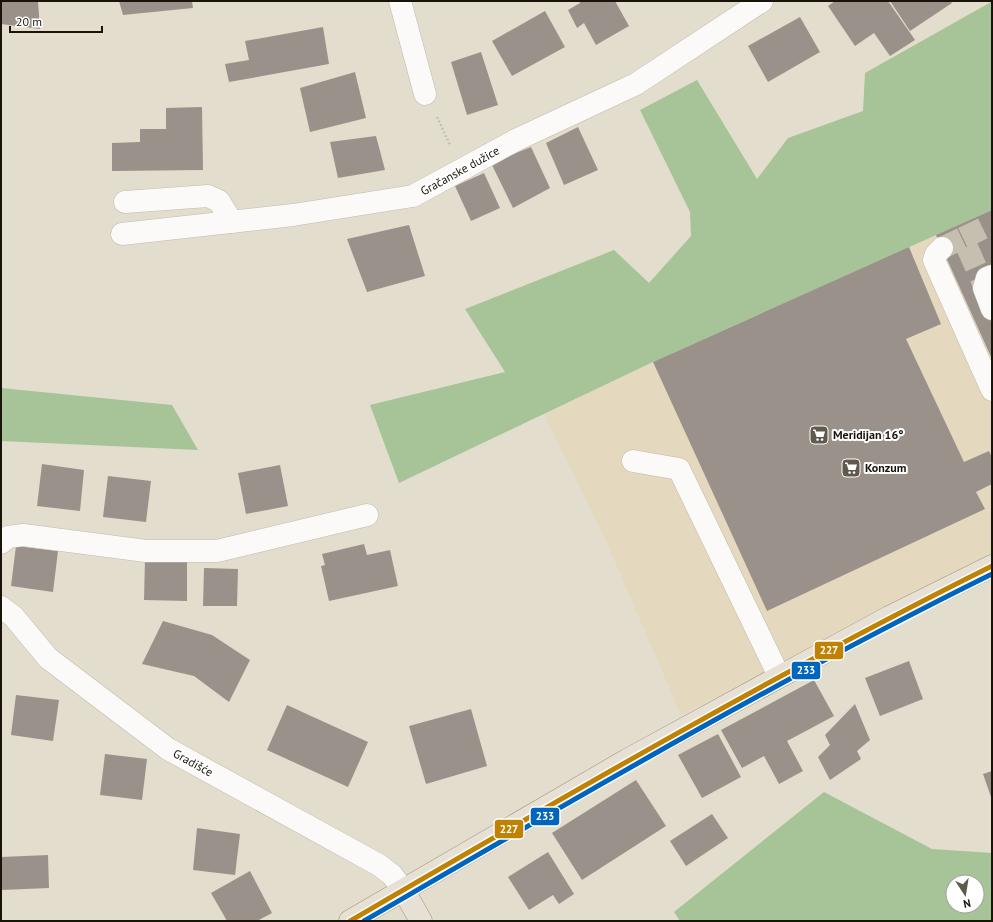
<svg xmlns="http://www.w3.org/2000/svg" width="993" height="922" font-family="'PT Sans',sans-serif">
  <rect width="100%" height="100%" fill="#e3ddcd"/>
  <!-- built -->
  <path fill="#e4d9be" d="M992 210V554L681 715 606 541 544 414 653 362Z"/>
  <!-- forest -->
  <g fill="#a6c497" fill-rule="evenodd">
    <path d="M991 2 992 210 653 362 399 483 370 405 505 372 465 309 614 250 649 283 691 236 690 212 640 110 697 80 757 179 788 138 863 111 865 73Z"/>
    <path d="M1 388 172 405 198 450 1 441Z"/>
    <path d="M824 792 932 849 992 853V921H680L674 912ZM953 882H977V906H953Z"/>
  </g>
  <!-- building -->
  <g fill="#9a928a">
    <path d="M1 1H38L40 29 1 24Z"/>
    <path d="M119 1H192L193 8 123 15Z"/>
    <path d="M579 1H615L629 26 596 45 584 23 577 28 568 10 580 3Z"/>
    <path d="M835 1H888L915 40 890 56 874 33 855 46 828 6Z"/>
    <path d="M890 1H950L952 3 910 31Z"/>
    <path d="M545 11 565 47 512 76 492 41Z"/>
    <path d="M800 17 820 52 768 82 748 46Z"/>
    <path d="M323 27 329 64 229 82 225 64 249 60 245 41Z"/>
    <path d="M481 52 498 105 467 115 451 62Z"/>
    <path d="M355 72 366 118 310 132 300 88Z"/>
    <path d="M202 107 203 170 112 171V143L140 142V129H166V108Z"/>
    <path d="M578 127 598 170 564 185 546 143Z"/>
    <path d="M376 136 385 170 338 178 330 142Z"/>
    <path d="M531 147 550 188 513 208 491 163Z"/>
    <path d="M484 173 500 208 471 221 455 186Z"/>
    <path d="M992 210V359L936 235Z"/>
    <path d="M409 225 425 276 367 292 347 239Z"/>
    <path d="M909 247 941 324 906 339 964 462 989 451 992 457V484L976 492 985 509 767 611 653 362Z"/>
    <path d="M42 464 84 470 80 511 37 506Z"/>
    <path d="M280 465 288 506 246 514 238 473Z"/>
    <path d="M108 476 151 481 146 522 103 517Z"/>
    <path d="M364 544 367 555 390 550 398 586 329 601 321 566 325 565 322 554Z"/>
    <path d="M16 546 58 551 53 592 11 586Z"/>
    <path d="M145 559 187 560V601L144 600Z"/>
    <path d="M204 568 238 569 237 606H203Z"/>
    <path d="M163 621 212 635 250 660 229 702 194 676 142 664Z"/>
    <path d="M909 661 923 699 880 716 865 678Z"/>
    <path d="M814 680 834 716 787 741 803 771 779 784 764 756 742 768 721 730Z"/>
    <path d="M16 695 59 700 53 741 11 735Z"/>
    <path d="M855 704 870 740 857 751 861 759 830 780 818 757 830 745 825 735Z"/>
    <path d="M287 705 368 742 348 787 267 750Z"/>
    <path d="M471 709 487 766 426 784 409 726Z"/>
    <path d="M718 734 741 777 702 798 678 755Z"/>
    <path d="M105 754 147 759 142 800 100 795Z"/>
    <path d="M992 771V800L983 774Z"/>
    <path d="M636 780 666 826 582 880 552 833Z"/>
    <path d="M712 814 728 838 686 866 670 841Z"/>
    <path d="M197 828 240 834 235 875 193 870Z"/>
    <path d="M548 852 574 894 559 904 553 895 529 910 508 877Z"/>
    <path d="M48 855 49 888 2 890 1 857Z"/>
    <path d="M250 871 272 913 257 921H227L211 893Z"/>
  </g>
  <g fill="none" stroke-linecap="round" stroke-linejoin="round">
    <!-- minor-tunnel -->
    <g stroke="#c5bfb0" stroke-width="22" stroke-dasharray="22 11" stroke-linecap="butt">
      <path d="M963 238 992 224"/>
      <path d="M942 248 963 238 990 299"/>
    </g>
    <defs>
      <g id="minor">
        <path d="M400 1 425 94"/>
        <path d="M125 202 208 196 219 201 232 222"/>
        <path d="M122 234 293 215 413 196 516 140 636 84 762 1"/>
        <path d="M942 248 936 254 934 260 992 390"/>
        <path d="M992 276 987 278 984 288 992 309"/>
        <path d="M633 461 679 469 779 676"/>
        <path d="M1 543 8 537 23 535 146 551H217L367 515"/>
        <path d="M1 607 14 617 48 658 168 749 379 865 392 875 404 891"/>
      </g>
      <g id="major">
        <path d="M404 891 421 921"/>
        <path d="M350 921 627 760 889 617 992 566"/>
      </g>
    </defs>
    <!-- minor casing -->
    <use href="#minor" stroke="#c0bbaf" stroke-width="23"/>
    <!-- major casing -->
    <use href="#major" stroke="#a3957b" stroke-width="23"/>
    <!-- path -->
    <path stroke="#c3c1bc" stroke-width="2.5" stroke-dasharray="2 2" stroke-linecap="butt" d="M437 117 450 145"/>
    <!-- minor -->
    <use href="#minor" stroke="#fbfaf8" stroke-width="22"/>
    <!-- major -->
    <use href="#major" stroke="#e7e0d4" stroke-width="22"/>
    <defs>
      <path id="bus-1" d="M350 921C562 798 773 675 992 566"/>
      <path id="bus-2" d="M364 921C571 801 777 680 992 574"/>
    </defs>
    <!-- bus-1 casing -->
    <use href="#bus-1" stroke="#fff" stroke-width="8"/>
    <!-- bus-2 casing -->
    <use href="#bus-2" stroke="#fff" stroke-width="8"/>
    <!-- bus-1 -->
    <use href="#bus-1" stroke="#c08202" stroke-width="5"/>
    <!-- bus-2 -->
    <use href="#bus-2" stroke="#0065bd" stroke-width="5"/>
  </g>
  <!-- icons -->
  <defs>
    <symbol id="supermarket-square" viewBox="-11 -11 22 22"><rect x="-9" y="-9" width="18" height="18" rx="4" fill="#605a4e" stroke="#fff"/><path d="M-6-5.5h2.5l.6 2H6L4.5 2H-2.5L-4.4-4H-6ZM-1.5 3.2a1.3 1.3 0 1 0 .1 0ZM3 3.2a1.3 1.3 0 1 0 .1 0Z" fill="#fff"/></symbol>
  </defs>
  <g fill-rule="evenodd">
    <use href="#supermarket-square" x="808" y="424" width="22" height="22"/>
    <use href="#supermarket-square" x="840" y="457" width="22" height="22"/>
  </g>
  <g text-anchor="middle" stroke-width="4" stroke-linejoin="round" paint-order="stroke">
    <!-- street labels -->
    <g font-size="12" fill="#19140a" stroke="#fff">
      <text transform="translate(460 171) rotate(-29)" y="4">Gračanske dužice</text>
      <text transform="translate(193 763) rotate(29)" y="4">Gradišće</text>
    </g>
    <!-- poi labels -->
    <g font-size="12" font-weight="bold" fill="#19140a" stroke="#fff" text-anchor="start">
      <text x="833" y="439">Meridijan 16°</text>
      <text x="865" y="472">Konzum</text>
    </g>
  </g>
  <g stroke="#fff" stroke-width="1.5">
    <rect x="814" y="641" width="30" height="19" rx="4" fill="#c08202"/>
    <rect x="791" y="661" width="30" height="19" rx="4" fill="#0065bd"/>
    <rect x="530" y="807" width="30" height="19" rx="4" fill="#0065bd"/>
    <rect x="494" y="819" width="30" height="20" rx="4" fill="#c08202"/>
  </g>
  <g font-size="11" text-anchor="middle" font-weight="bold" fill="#fff">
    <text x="829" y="654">227</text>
    <text x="806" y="674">233</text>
    <text x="545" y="820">233</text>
    <text x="509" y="833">227</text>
  </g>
  <!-- border -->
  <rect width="993" height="922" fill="none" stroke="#19140a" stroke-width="4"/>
  <!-- north arrow -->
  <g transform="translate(965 894) rotate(168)"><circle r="19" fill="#ffffff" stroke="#a3a19d"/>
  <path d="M0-3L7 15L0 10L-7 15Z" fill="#605a4e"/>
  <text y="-6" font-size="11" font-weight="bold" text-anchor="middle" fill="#19140a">N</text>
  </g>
  <!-- scale -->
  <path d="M10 26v6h92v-6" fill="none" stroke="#19140a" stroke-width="2"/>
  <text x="16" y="26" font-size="12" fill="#19140a" stroke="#ffffff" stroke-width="3" paint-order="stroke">20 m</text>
</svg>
